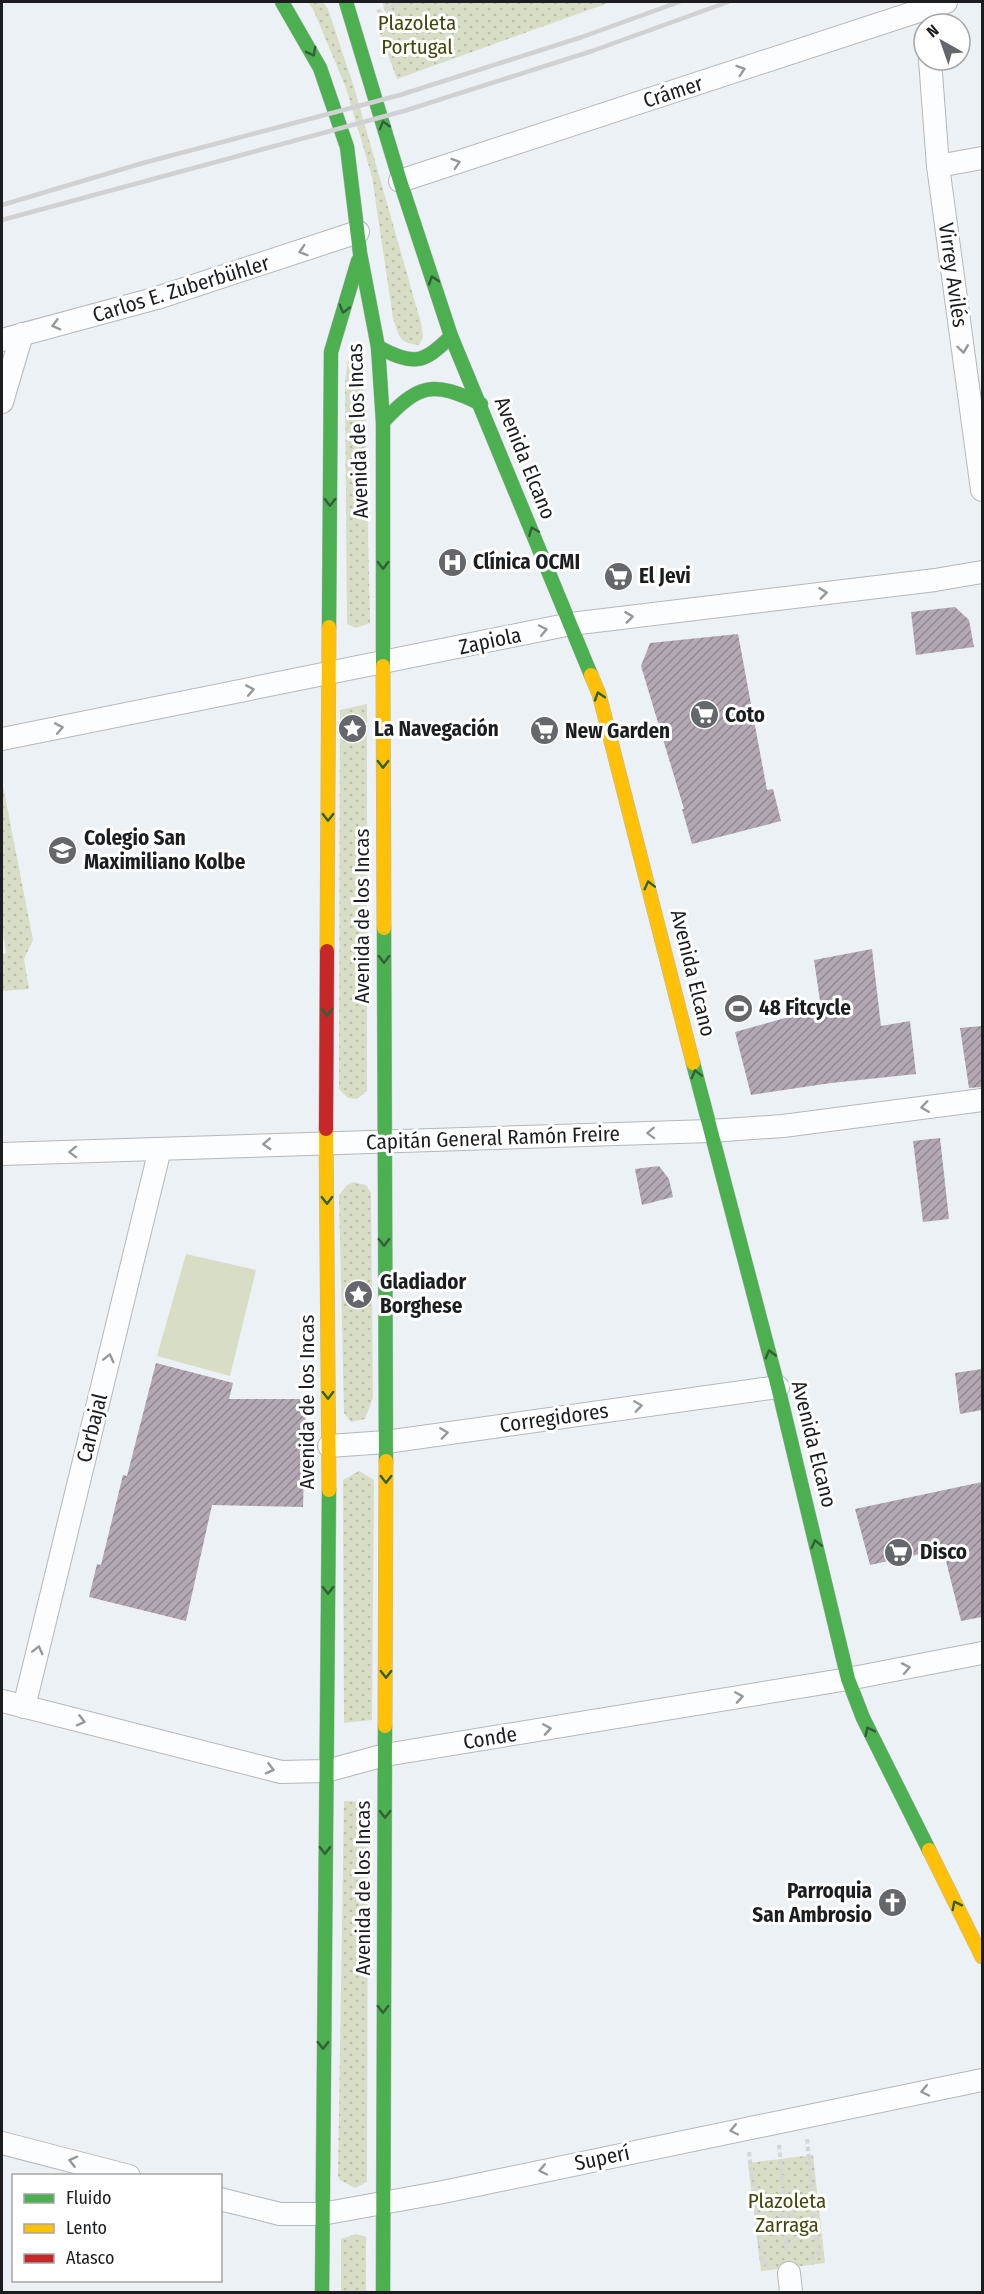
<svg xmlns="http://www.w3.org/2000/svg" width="984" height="2294" font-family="'Fira Sans Condensed',sans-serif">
  <defs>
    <pattern id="green-dots" width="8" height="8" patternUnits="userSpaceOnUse" patternTransform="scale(1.5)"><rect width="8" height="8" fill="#d8dec6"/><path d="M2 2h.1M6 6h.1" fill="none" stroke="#b9beaa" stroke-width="1.8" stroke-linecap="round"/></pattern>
    <pattern id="building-hatch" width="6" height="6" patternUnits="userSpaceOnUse" patternTransform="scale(1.5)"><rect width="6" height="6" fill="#b2a8b3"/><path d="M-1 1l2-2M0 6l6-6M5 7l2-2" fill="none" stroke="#908891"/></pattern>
  </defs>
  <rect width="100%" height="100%" fill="#ecf1f6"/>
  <!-- green -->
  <g fill="url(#green-dots)">
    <path d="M308 2H323L328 9 354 87 421 323 423 337 419 345C398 343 399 336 393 318L372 177 346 88 313 9Z"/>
    <path d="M382 2H611L397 79 376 23 387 15Z"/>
    <path d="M348 358 355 359 365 395 370 623 356 628 347 624 345 384Z"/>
    <path d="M367 704V1091L357 1099 348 1098 339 1089 340 710Z"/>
    <path d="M2 781 33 940 24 959 29 989 2 991V954L6 953 2 925Z"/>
    <path d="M354 1182 366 1185 371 1193 373 1398 365 1419 351 1422 344 1413 339 1195 347 1185Z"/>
    <path d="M359 1471 374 1480 372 1720 344 1723 343 1480Z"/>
    <path d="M344 1801 368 1802 367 2182 355 2188 340 2180 338 2176Z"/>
    <path d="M813 2155 825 2263 761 2271 748 2163Z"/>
    <path d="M356 2234 366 2237V2292H341V2239Z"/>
  </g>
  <!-- pitch -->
  <path fill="#d8dec6" d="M186 1254 256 1270 230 1376 157 1356Z"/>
  <!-- building -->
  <g fill="url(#building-hatch)">
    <path d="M955 607 969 620 974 647 916 655 911 612Z"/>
    <path d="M738 634 767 790 773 789 781 821 692 844 682 809H684L641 666 650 643Z"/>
    <path d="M872 949 881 1026 910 1021 916 1074 831 1083 751 1095 735 1032 821 1008 814 960Z"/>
    <path d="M982 1026V1087L969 1088 960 1028Z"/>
    <path d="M940 1138 949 1219 923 1222 913 1141Z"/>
    <path d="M659 1166 669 1179 673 1197 642 1205 635 1169Z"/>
    <path d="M156 1363 233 1383 229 1399H306L303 1507 212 1505 186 1621 89 1597 97 1564 101 1565 123 1475 127 1476Z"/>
    <path d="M982 1369V1410L960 1414 955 1373Z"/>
    <path d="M982 1482V1617L961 1621 943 1549 870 1565 855 1509Z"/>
  </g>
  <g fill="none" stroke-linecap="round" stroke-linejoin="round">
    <defs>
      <g id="street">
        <path d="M930 60 938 166 982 490"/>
        <path d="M938 166 982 158"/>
        <path d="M400 181 946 2"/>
        <path d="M2 340 157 298 358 232"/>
        <path d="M2 402 22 334"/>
        <path d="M2 739 571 624 935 580 982 572"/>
        <path d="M2 1154 710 1131 783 1126 982 1100"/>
        <path d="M329 1446 386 1442 778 1387"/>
        <path d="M2 1701 281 1772 326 1771 385 1755 848 1679 982 1653"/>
        <path d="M24 1707 160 1149"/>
        <path d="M2 2143 129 2176"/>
        <path d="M220 2199 280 2214H322L443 2192 982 2080"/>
        <path d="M789 2273 791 2292"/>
      </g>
      <g id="fast">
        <path d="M282 2 320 68 347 147 360 253 378 347 383 422V666"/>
        <path d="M346 2 400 181 451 336 591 675"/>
        <path d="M378 347C413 365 423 365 451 336"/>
        <path d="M383 422C419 384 432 380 481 404"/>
        <path d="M329 627 331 352 358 261"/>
        <path d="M384 928 386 1461"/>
        <path d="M693 1063 778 1387 848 1679 863 1718 929 1850"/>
        <path d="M322 2292 329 1490"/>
        <path d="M383 2292 385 1726"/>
      </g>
      <g id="slow">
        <path d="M383 666 384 928"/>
        <path d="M591 675 599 694 693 1063"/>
        <path d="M327 951 329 627"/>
        <path d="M326 1129 329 1490"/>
        <path d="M385 1726 386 1461"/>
        <path d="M929 1850 982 1957"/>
      </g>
      <path id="jam" d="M326 1129 327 951"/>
    </defs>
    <!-- street casing -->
    <use href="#street" stroke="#b4b8bb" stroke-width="24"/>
    <!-- fast casing -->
    <use href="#fast" stroke="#b4b8bb" stroke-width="15"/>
    <!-- slow casing -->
    <use href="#slow" stroke="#b4b8bb" stroke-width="15"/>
    <!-- jam casing -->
    <use href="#jam" stroke="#b4b8bb" stroke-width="15"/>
    <!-- path -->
    <g stroke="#d4d5d7" stroke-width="4" stroke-dasharray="4.5 3" stroke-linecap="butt">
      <path d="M377 12 401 3"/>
      <path d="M807 2139 818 2254 808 2260"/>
      <path d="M779 2145 784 2198"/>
      <path d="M749 2152 762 2262 770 2265"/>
      <circle cx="785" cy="2207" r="9"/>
      <path d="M785 2217 787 2251"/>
    </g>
    <!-- street -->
    <use href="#street" stroke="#fcfdfe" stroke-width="22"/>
    <!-- fast -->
    <use href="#fast" stroke="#4caf50" stroke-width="14"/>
    <!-- slow -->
    <use href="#slow" stroke="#ffc107" stroke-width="14"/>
    <!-- jam -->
    <use href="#jam" stroke="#c62828" stroke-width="14"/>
    <!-- rail -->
    <g stroke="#cfd1d2" stroke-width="4.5">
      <path d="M2 205 143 163 400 95 582 37 679 2"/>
      <path d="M2 220 404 111 592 51 728 2"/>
    </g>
  </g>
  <!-- one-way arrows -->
  <defs><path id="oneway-chevron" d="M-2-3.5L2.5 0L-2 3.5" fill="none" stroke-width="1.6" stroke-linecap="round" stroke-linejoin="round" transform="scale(1.5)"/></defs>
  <g stroke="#315f36">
    <use href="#oneway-chevron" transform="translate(312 52) rotate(62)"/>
    <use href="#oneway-chevron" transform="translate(384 125) rotate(-106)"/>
    <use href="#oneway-chevron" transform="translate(433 280) rotate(-108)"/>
    <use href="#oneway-chevron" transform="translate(344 309) rotate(106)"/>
    <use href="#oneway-chevron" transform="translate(330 502) rotate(90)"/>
    <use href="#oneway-chevron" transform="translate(533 531) rotate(-112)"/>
    <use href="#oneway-chevron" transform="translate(383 565) rotate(90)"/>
    <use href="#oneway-chevron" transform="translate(599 696) rotate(-108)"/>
    <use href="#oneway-chevron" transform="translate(383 764) rotate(90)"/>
    <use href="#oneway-chevron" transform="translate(328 817) rotate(90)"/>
    <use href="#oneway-chevron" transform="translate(649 885) rotate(-104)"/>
    <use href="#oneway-chevron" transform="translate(384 959) rotate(90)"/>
    <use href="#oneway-chevron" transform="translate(327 1012) rotate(90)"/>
    <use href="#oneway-chevron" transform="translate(696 1074) rotate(-104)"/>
    <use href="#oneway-chevron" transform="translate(327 1200) rotate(89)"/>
    <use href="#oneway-chevron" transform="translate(384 1242) rotate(89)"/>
    <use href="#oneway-chevron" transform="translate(770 1354) rotate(-105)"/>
    <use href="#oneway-chevron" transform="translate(328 1395) rotate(89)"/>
    <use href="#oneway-chevron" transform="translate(386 1479) rotate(90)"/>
    <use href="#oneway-chevron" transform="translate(816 1544) rotate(-103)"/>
    <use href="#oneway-chevron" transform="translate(328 1590) rotate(90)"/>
    <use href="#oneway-chevron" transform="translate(386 1674) rotate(90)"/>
    <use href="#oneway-chevron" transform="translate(869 1731) rotate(-116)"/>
    <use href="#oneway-chevron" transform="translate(385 1814) rotate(90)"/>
    <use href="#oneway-chevron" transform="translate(325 1850) rotate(90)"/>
    <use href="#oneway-chevron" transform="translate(956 1905) rotate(-117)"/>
    <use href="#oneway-chevron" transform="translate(383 2009) rotate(90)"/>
    <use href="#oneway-chevron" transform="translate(323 2045) rotate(90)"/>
  </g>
  <g stroke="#97989a">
    <use href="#oneway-chevron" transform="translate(741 70) rotate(-18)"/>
    <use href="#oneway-chevron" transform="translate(456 163) rotate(-18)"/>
    <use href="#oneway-chevron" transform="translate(303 251) rotate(162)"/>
    <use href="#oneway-chevron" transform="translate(56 325) rotate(165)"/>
    <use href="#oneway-chevron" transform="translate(963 349) rotate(82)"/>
    <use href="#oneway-chevron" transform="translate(823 593) rotate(-7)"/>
    <use href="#oneway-chevron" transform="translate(629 617) rotate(-7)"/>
    <use href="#oneway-chevron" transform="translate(543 630) rotate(-12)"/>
    <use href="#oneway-chevron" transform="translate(250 690) rotate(-11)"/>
    <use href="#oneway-chevron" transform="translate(59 728) rotate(-11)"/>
    <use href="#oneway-chevron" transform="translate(925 1107) rotate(172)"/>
    <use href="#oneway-chevron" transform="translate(651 1133) rotate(178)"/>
    <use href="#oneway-chevron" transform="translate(267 1144) rotate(177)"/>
    <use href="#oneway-chevron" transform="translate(73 1152) rotate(178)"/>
    <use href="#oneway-chevron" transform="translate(109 1358) rotate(-76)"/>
    <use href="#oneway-chevron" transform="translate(638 1406) rotate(-8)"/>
    <use href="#oneway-chevron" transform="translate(444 1433) rotate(-8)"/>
    <use href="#oneway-chevron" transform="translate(38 1650) rotate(-76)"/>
    <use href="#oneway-chevron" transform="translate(906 1668) rotate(-11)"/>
    <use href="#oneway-chevron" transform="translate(739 1697) rotate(-9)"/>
    <use href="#oneway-chevron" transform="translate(81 1721) rotate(14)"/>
    <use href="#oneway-chevron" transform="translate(547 1729) rotate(-9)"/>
    <use href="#oneway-chevron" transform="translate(270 1769) rotate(14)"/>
    <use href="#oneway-chevron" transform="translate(925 2091) rotate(168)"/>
    <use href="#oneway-chevron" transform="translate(734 2130) rotate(168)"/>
    <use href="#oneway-chevron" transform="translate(73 2161) rotate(-166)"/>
    <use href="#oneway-chevron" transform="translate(543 2170) rotate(168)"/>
  </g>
  <!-- icons -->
  <defs>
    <symbol id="hospital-disc" viewBox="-11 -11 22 22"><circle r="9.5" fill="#64676b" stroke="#fff"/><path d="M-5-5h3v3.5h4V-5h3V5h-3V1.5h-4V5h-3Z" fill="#fff"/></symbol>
    <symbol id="supermarket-disc" viewBox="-11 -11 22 22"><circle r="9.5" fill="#64676b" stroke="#fff"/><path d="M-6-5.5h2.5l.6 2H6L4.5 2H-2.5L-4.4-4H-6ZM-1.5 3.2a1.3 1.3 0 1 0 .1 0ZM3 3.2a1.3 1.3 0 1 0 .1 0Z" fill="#fff"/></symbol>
    <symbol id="sight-disc" viewBox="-11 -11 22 22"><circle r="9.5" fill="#64676b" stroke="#fff"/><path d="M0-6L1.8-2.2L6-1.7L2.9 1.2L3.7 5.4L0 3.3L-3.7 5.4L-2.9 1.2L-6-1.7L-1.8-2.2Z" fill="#fff"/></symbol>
    <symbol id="school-disc" viewBox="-11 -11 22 22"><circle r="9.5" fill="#64676b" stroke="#fff"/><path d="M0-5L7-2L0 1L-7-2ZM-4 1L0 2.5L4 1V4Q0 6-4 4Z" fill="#fff"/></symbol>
    <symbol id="stadium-disc" viewBox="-11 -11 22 22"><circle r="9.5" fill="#64676b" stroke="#fff"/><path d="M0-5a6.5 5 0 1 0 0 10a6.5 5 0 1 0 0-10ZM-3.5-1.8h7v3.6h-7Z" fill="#fff"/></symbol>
    <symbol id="church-disc" viewBox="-11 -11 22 22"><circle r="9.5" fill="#64676b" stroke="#fff"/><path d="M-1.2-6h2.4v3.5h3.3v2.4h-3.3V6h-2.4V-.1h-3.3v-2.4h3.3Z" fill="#fff"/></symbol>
  </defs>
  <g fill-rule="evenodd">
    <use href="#hospital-disc" x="436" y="546" width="33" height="33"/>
    <use href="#supermarket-disc" x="602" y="560" width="33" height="33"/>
    <use href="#supermarket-disc" x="688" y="698" width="33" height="33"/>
    <use href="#sight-disc" x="336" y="712" width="33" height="33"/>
    <use href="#supermarket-disc" x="528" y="714" width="33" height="33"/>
    <use href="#school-disc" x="46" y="834" width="33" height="33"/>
    <use href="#stadium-disc" x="722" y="992" width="33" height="33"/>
    <use href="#sight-disc" x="342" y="1278" width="33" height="33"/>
    <use href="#supermarket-disc" x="882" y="1536" width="33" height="33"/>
    <use href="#church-disc" x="876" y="1886" width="33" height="33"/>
  </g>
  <g text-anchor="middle" stroke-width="6" stroke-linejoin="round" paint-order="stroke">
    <!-- park labels -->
    <g font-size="21" fill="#43490e" stroke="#fff">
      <text x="417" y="30">Plazoleta<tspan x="417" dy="24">Portugal</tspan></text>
      <text x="787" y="2208">Plazoleta<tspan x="787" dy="24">Zarraga</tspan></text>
    </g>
    <!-- street labels -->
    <g font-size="21" fill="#1b1d20" stroke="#fff">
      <text transform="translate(673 92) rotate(-18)" y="7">Crámer</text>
      <text transform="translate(953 275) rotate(82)" y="7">Virrey Avilés</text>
      <text transform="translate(181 289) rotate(-17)" y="7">Carlos E. Zuberbühler</text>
      <text transform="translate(358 431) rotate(-92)" y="7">Avenida de los Incas</text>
      <text transform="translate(525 458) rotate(68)" y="7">Avenida Elcano</text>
      <text transform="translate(490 641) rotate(-12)" y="7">Zapiola</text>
      <text transform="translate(362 916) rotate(-90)" y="7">Avenida de los Incas</text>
      <text transform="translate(693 973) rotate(76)" y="7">Avenida Elcano</text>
      <text transform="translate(493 1138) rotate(-2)" y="7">Capitán General Ramón Freire</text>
      <text transform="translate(307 1402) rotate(-90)" y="7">Avenida de los Incas</text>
      <text transform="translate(554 1418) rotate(-8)" y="7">Corregidores</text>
      <text transform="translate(92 1428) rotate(-76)" y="7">Carbajal</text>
      <text transform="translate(814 1444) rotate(76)" y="7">Avenida Elcano</text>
      <text transform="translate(490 1738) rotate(-9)" y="7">Conde</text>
      <text transform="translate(363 1888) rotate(-90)" y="7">Avenida de los Incas</text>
      <text transform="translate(602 2158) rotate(-12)" y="7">Superí</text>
    </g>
    <!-- poi labels -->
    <g font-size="21" font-weight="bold" fill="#1b1d20" stroke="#fff" text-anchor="start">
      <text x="473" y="569">Clínica OCMI</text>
      <text x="639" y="583">El Jevi</text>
      <text x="725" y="722">Coto</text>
      <text x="374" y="736">La Navegación</text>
      <text x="565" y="738">New Garden</text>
      <text x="84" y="845">Colegio San<tspan x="84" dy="24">Maximiliano Kolbe</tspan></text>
      <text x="759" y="1015">48 Fitcycle</text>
      <text x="380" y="1289">Gladiador<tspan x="380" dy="24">Borghese</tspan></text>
      <text x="920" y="1559">Disco</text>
      <text x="872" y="1898" text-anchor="end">Parroquia<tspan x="872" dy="24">San Ambrosio</tspan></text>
    </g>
  </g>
  <!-- border -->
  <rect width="984" height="2294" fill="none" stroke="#1b1d20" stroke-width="6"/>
  <!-- legend -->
  <rect x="12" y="2174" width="210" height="108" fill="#ffffff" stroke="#a4a5a6" stroke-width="1.5"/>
  <rect x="24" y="2194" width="30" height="9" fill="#4caf50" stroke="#a4a5a6" stroke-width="1.5"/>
  <text x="66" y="2204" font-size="18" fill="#1b1d20">Fluido</text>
  <rect x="24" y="2224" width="30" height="9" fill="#ffc107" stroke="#a4a5a6" stroke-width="1.5"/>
  <text x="66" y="2234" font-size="18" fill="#1b1d20">Lento</text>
  <rect x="24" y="2254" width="30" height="9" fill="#c62828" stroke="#a4a5a6" stroke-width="1.5"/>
  <text x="66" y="2264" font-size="18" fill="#1b1d20">Atasco</text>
  <!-- north arrow -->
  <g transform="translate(942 42) rotate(320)"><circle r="28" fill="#ffffff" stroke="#a4a5a6" stroke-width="1.5"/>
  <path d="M0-4.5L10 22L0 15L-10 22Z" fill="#64676b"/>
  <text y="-9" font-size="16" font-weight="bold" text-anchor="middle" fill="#1b1d20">N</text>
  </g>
</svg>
